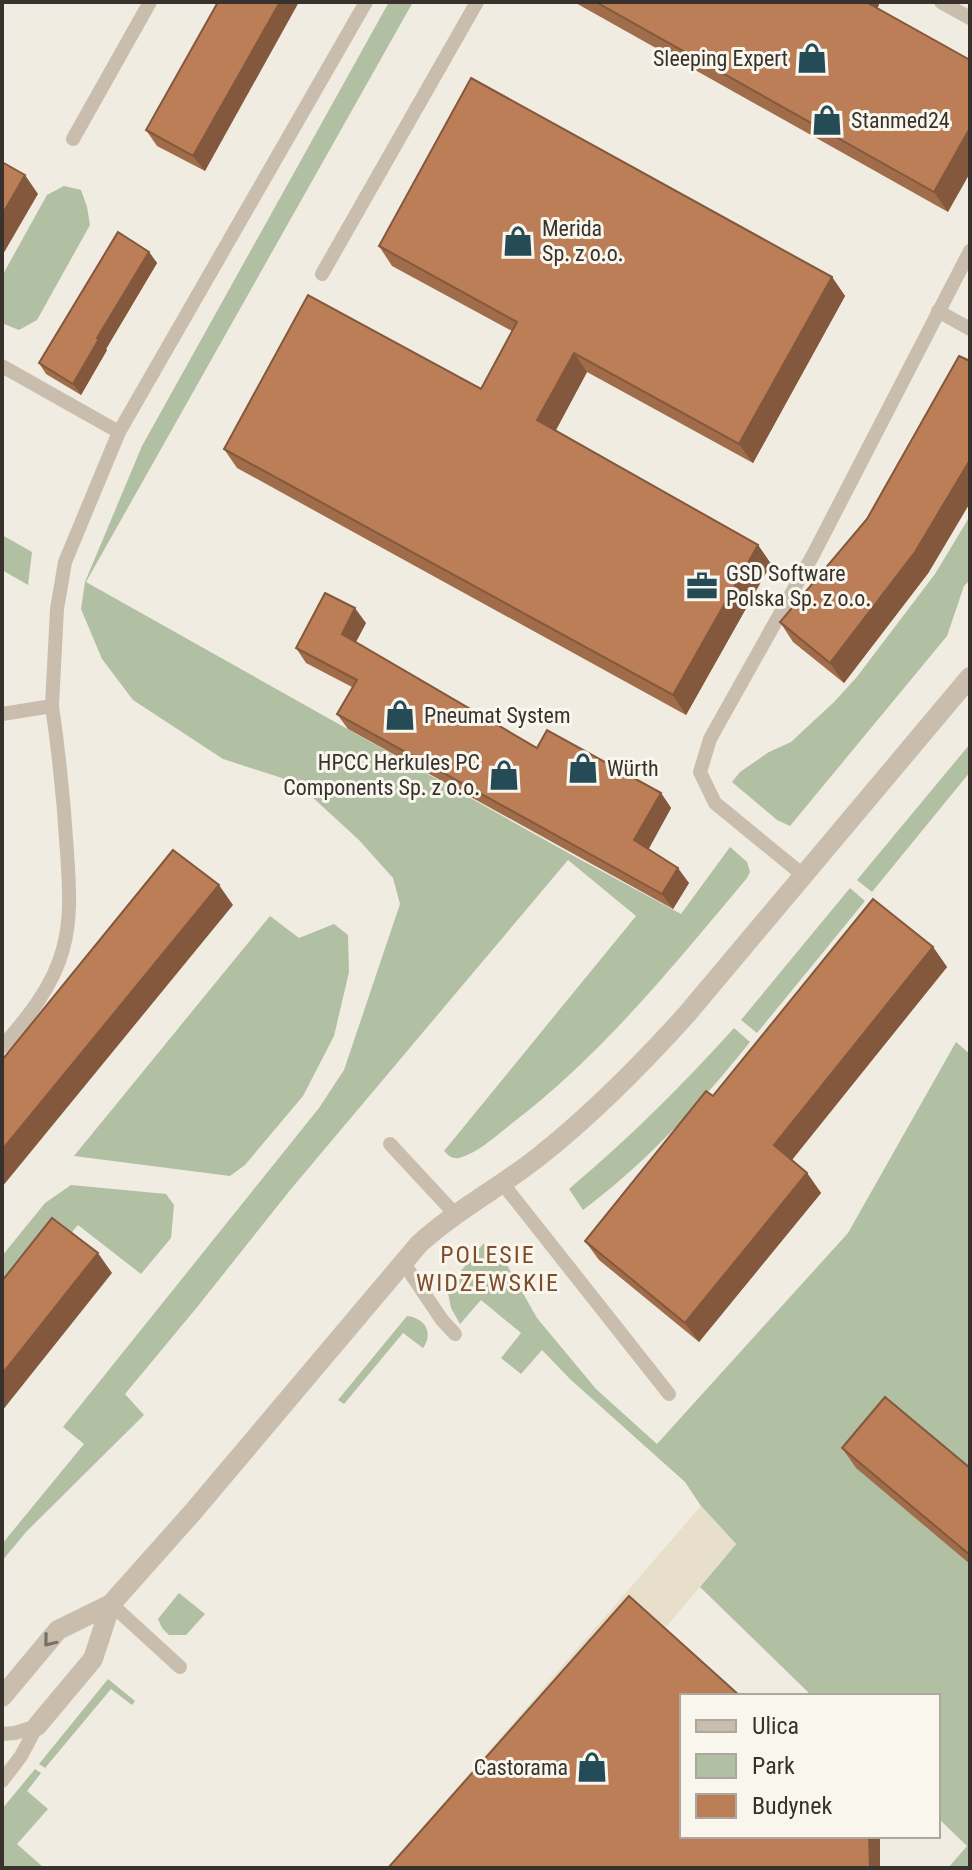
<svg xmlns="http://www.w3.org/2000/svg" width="972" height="1870" font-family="'Roboto Condensed',sans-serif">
  <rect width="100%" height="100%" fill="#f1ece1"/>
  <!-- green -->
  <g fill="#b1bfa2">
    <path d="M389 2H413L86 582 570 854 681 914 730 847 747 862 750 872 747 878C674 965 602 1055 511 1124 498 1135 476 1154 459 1158 452 1159 449 1156 444 1151L636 916 568 860 291 1189 198 1306 125 1394 144 1415 26 1532 2 1561V1544L84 1444 63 1427 319 1108 344 1070 400 904 393 878 359 840 310 795 282 778 223 759 133 700 102 659 81 609 85 582 142 446Z"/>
    <path d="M64 186 81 190 87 207 90 225 37 320 19 330 4 324 2 323V276L47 195Z"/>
    <path d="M970 516V580L964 586 947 636 790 826 777 820 732 782 740 772 769 752 791 742 834 702 856 678 935 574Z"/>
    <path d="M2 535 32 552 28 585 2 570Z"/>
    <path d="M970 744V772L872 892 857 880Z"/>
    <path d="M850 888 865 901 757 1033 741 1020Z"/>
    <path d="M270 916 299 938 334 924 348 935 349 972 334 1036 303 1096 245 1165 230 1176 74 1156Z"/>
    <path d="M734 1028 750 1042C701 1103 646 1163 583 1210L569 1189C628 1139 682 1086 734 1028Z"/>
    <path d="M956 1042 970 1054V1868H948L967 1846 938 1818V1696H812L700 1587 736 1544 701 1506 685 1482 570 1379 542 1350 521 1374 501 1358 521 1333 481 1300 460 1324 451 1308 447 1288 483 1244H495L537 1318 596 1389 657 1444 848 1233Z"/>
    <path d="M71 1185 166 1194 174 1205 171 1238 141 1274 78 1225 2 1315V1256L45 1203Z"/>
    <path d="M407 1316C425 1318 434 1333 423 1348L403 1333 344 1404 338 1400Z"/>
    <path d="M179 1593 205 1614 186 1635H169L162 1628 158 1619Z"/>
    <path d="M108 1679 135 1701 132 1705 111 1689 45 1768 39 1764Z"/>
    <path d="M35 1769 41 1773 27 1791 48 1809 17 1844 44 1868H2V1809Z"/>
  </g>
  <!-- plaza -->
  <path fill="#e8dfca" d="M701 1506 736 1544 662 1632 413 1868H387Z"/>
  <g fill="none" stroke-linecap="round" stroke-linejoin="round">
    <!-- lane -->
    <g stroke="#c9beae" stroke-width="14">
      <path d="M941 2 970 18"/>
      <path d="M73 139 150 2"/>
      <path d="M322 274 477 2"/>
      <path d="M938 311 970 329"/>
      <path d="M2 366 119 432"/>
      <path d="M2 714 52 706 57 609 65 562 119 432 366 2"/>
      <path d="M803 875 715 803 700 772 710 739 813 555 970 251"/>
      <path d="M2 1047C27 1018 53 987 63 949 72 917 69 884 67 852 64 803 59 754 52 706"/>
      <path d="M390 1144 455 1214"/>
      <path d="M503 1184 669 1394"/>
      <path d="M403 1262 442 1320 455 1334"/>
      <path d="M111 1604 180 1667"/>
      <path d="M2 1734 15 1733 37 1726"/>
      <path d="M2 1781 21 1756 37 1726"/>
    </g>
    <!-- street -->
    <g stroke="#c9beae" stroke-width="20">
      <path d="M2 1697 58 1630 111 1604 192 1513 419 1244C455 1211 499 1188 537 1158 592 1115 641 1065 687 1014L970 677"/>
      <path d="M37 1726 93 1659 111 1604"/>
    </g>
  </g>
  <!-- wall -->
  <g fill="#a16c4a">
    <path d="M218 2 205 171 157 146 146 130Z"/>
    <path d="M574 2H877L879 5 877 8 948 212Z"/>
    <path d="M379 246 832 277 845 296 753 463 587 372 556 430 758 545 771 564 686 715 237 468 224 449 481 389 512 331 392 266Z"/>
    <path d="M149 252 157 263 106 349 107 350 81 395 46 374 39 363Z"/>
    <path d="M929 572 844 683 793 642 780 622Z"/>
    <path d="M366 623 356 642 537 748 661 793 671 808 648 849 689 883 673 909 348 729 337 714 352 687 306 663 296 648Z"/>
    <path d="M933 947 947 967 791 1160 807 1173 821 1193 699 1342 599 1260 585 1241 713 1096Z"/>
    <path d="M842 1448 970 1468V1564L856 1468Z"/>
  </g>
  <!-- shaded-wall -->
  <g fill="#83583c">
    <path d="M280 2H299L205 171 193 156Z"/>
    <path d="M861 2H877L879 5 872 18Z"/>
    <path d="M970 128V173L948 212 934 192Z"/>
    <path d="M25 175 38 194 2 256V215Z"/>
    <path d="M149 252 157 263 106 349 107 350 81 395 73 384 97 338Z"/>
    <path d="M832 277 845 296 753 463 739 444Z"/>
    <path d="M574 353 587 372 551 439 537 420Z"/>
    <path d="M970 460V503L929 572 844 683 830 663Z"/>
    <path d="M758 545 771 564 686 715 673 695Z"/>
    <path d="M355 608 366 623 352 649 342 634Z"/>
    <path d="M661 793 671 808 645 856 634 840Z"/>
    <path d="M678 868 689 883 673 909 662 894Z"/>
    <path d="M219 885 233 905 2 1187V1150Z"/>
    <path d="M933 947 947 967 788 1165 774 1145Z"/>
    <path d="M807 1173 821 1193 699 1342 685 1323Z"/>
    <path d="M98 1253 112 1273 2 1411V1374Z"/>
    <path d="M869 1836H880V1868H870Z"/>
  </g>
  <!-- building -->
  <g fill="#bb7e56" stroke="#83583c" stroke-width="2">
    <path d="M218 2H280L193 156 146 130Z"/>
    <path d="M596 2H866L970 60V128L934 192Z"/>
    <path d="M471 78 832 277 739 444 574 353 537 420 758 545 673 695 224 449 308 295 481 389 517 322 379 246Z"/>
    <path d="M2 162 25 175 2 215Z"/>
    <path d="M118 232 149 252 97 338 99 339 73 384 39 363Z"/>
    <path d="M959 356 970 361V460L915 552 830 663 780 622 867 519Z"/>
    <path d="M325 593 355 608 342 634 537 748 547 730 661 793 634 840 678 868 662 894 337 714 357 680 296 648Z"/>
    <path d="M173 850 219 885 2 1150V1060Z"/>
    <path d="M873 899 933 947 774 1145 807 1173 685 1323 585 1241 706 1091 713 1096Z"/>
    <path d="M52 1218 98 1253 2 1374V1281Z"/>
    <path d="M885 1397 970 1468V1555L842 1448Z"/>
    <path d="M629 1596 740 1696H682V1836H869L870 1868H388Z"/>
  </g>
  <!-- one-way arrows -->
  <defs><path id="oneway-chevron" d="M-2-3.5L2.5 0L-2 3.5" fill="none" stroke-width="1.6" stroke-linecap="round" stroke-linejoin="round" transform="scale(2)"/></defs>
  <use stroke="#797066" href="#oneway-chevron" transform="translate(49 1641) rotate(129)"/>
  <!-- icons -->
  <defs>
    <symbol id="shop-bare" viewBox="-9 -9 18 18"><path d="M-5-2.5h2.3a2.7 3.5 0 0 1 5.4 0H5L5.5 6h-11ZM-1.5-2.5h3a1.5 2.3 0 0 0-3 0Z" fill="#254b56" stroke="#f9f6ee" stroke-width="2.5" paint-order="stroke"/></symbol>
    <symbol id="office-bare" viewBox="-9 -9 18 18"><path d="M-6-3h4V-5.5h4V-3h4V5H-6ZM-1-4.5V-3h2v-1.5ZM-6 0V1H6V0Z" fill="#254b56" stroke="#f9f6ee" stroke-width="2.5" paint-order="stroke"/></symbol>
  </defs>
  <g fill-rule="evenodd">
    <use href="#shop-bare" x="790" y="36" width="44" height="44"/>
    <use href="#shop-bare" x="805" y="98" width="44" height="44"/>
    <use href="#shop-bare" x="496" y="219" width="44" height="44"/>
    <use href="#office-bare" x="680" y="564" width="44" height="44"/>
    <use href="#shop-bare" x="378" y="693" width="44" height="44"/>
    <use href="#shop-bare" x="561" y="746" width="44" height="44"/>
    <use href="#shop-bare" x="482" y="753" width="44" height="44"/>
    <use href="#shop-bare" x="570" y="1745" width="44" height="44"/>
  </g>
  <g text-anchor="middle" stroke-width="6" stroke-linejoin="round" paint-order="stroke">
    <!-- poi labels -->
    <g font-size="22" fill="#38312c" stroke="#f9f6ee" text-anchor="start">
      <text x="788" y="66" text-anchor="end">Sleeping Expert</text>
      <text x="851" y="128">Stanmed24</text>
      <text x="542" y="236">Merida<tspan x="542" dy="25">Sp. z o.o.</tspan></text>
      <text x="726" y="581">GSD Software<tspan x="726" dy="25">Polska Sp. z o.o.</tspan></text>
      <text x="424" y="723">Pneumat System</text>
      <text x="480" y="770" text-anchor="end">HPCC Herkules PC<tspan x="480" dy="25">Components Sp. z o.o.</tspan></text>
      <text x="607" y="776">Würth</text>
      <text x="568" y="1775" text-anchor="end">Castorama</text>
    </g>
    <!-- neighbourhood labels -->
    <g font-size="24" letter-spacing="2" fill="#804d2c" stroke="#f9f6ee">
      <text x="488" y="1263">POLESIE<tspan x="488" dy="28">WIDZEWSKIE</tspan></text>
    </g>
  </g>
  <!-- border -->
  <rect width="972" height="1870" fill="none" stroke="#38312c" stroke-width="8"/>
  <!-- legend -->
  <rect x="680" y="1694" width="260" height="144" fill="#f9f6ee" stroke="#aca7a0" stroke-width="2"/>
  <rect x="696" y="1720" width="40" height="12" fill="#c9beae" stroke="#aca7a0" stroke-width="2"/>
  <text x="752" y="1734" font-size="24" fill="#38312c">Ulica</text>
  <rect x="696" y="1754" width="40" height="24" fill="#b1bfa2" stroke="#aca7a0" stroke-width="2"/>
  <text x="752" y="1774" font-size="24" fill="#38312c">Park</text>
  <rect x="696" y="1794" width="40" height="24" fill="#bb7e56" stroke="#aca7a0" stroke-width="2"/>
  <text x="752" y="1814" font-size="24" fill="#38312c">Budynek</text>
</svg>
